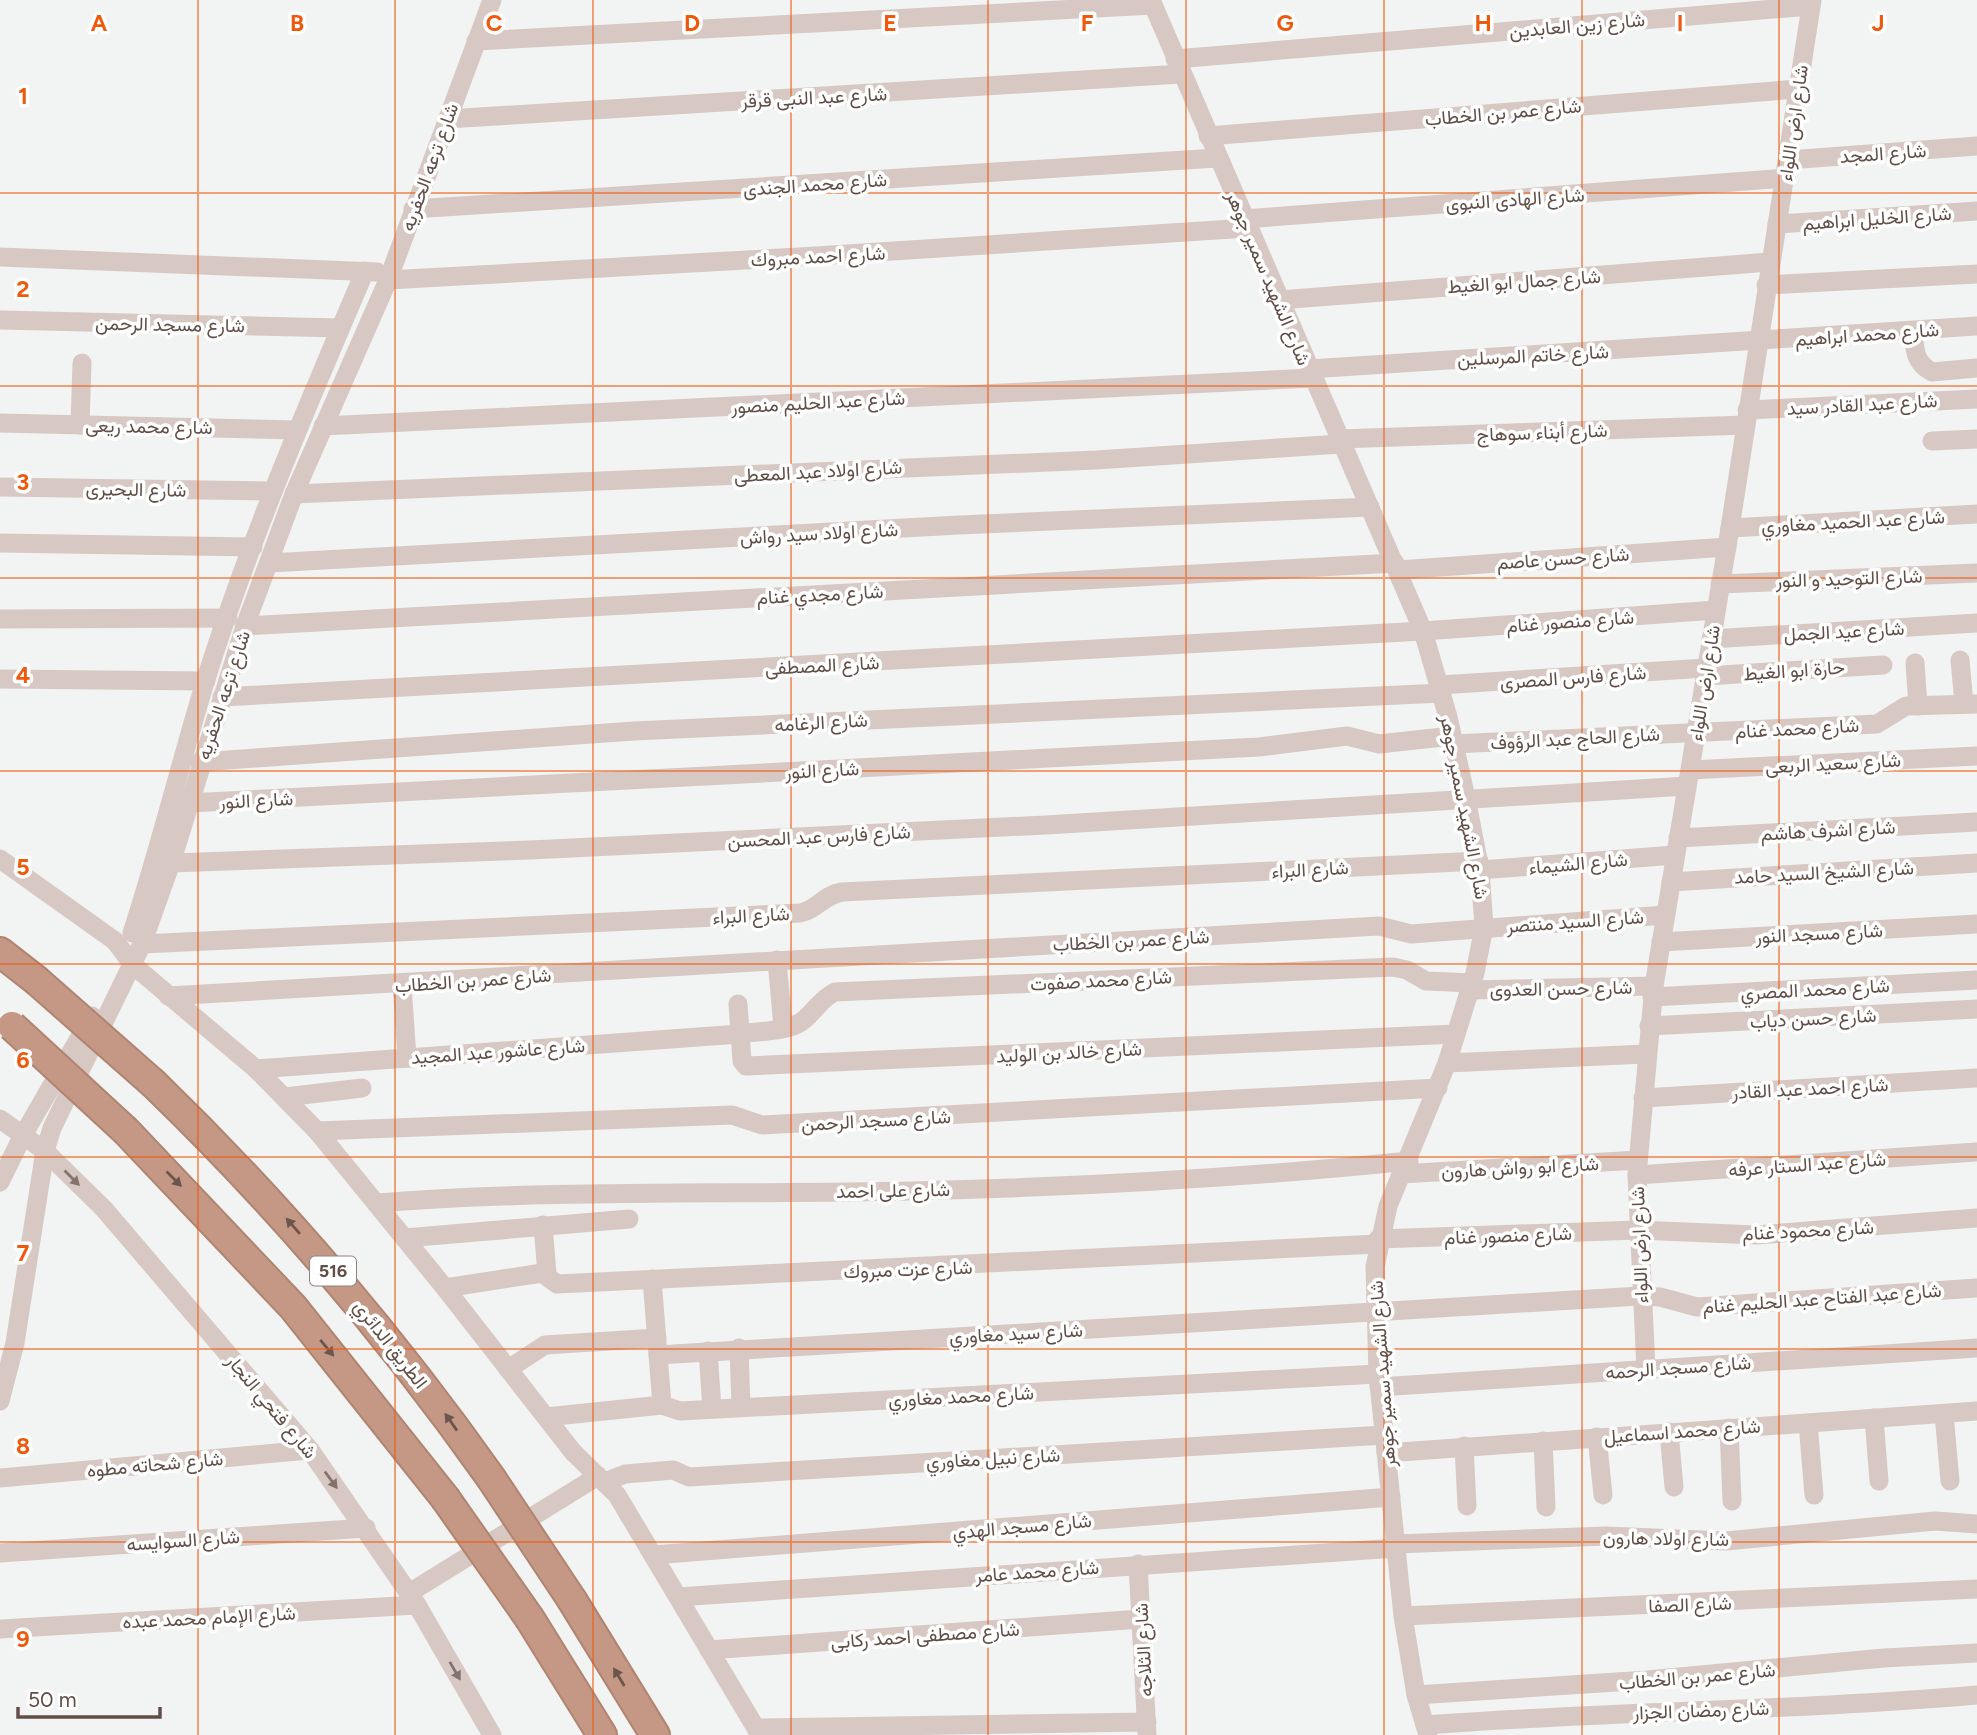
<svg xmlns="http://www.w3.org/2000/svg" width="1977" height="1735" font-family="Figtree,Vazirmatn,sans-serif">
  <rect width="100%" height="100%" fill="#f1f4f3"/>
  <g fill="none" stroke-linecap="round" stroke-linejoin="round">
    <defs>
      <g id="highway">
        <path d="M0 952 36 980"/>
        <path d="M154 1084C279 1205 390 1335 491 1478"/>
        <path d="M126 1131 293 1307 445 1498"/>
        <path d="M572 1600 655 1735"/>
        <path d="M530 1619 602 1735"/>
      </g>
    </defs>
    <!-- highway casing -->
    <use href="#highway" stroke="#b08470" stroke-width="32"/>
    <!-- minor -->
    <g stroke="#d7c8c4" stroke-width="19">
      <path d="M1151 0 1423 631 1448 717 1466 798 1480 870 1484 927 1475 973 1447 1063 1388 1206 1375 1267 1378 1374 1403 1616 1416 1695 1428 1735"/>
      <path d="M476 41 1153 5"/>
      <path d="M1175 59 1811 6"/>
      <path d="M447 119 1181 74"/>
      <path d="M1208 136 1798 89"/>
      <path d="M1788 160 1977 146"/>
      <path d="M413 209 1217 158"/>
      <path d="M1244 219 1786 178"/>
      <path d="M1777 224 1977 211"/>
      <path d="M0 257 377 272"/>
      <path d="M388 280 816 256 1248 228"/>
      <path d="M1766 285 1977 274"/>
      <path d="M1279 300 1770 262"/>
      <path d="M0 320 340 328"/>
      <path d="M1913 331C1915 350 1914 362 1932 372L1977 368"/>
      <path d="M1309 369 1977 326"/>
      <path d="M1747 410 1977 399"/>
      <path d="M0 423 297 430"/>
      <path d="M80 425 82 363"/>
      <path d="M323 426 1313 378"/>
      <path d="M1339 439 1745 425"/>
      <path d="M1932 441 1977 439"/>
      <path d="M0 487 272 491"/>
      <path d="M294 494 1096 460 1341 444"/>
      <path d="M1730 528 1977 514"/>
      <path d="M0 543 253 547"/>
      <path d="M269 563 959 525 1370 507"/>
      <path d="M1398 570 1727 547"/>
      <path d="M1720 584 1977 573"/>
      <path d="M0 619 228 618"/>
      <path d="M245 626 1395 563"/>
      <path d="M1711 639 1977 623"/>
      <path d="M1960 660 1964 704"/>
      <path d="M1915 663 1918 706"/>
      <path d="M1705 676 1883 665"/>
      <path d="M0 679 206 681"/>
      <path d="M1440 685 1706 668"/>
      <path d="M222 697 1423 631 1716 610"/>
      <path d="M1454 744 1877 724 1906 706 1977 704"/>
      <path d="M200 762 634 731 1442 693"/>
      <path d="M1690 770 1977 756"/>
      <path d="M189 803 1259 747 1347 736 1379 744 1452 736"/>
      <path d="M1678 838 1977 822"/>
      <path d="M0 859 115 941 133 965 256 1069 317 1131 445 1288 573 1452 617 1495 760 1735"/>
      <path d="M171 863 530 850 1046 825 1687 786"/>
      <path d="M1480 870 1675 855"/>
      <path d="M1671 882 1977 863"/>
      <path d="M132 933C159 850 180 765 205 682 249 542 307 406 365 271"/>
      <path d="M1661 942 1977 924"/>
      <path d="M142 944 800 913C817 910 823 895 842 892L1479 861"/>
      <path d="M777 960 783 1027"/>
      <path d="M402 985 407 1058"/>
      <path d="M1469 990 1654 986"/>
      <path d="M168 996 1379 926 1411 934 1665 915"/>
      <path d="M1652 997 1977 980"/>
      <path d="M738 1004 742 1061 746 1066 1456 1034"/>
      <path d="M1649 1026 1977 1009"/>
      <path d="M1447 1063 1645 1054"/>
      <path d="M256 1069 740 1034C757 1031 786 1032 801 1022 814 1013 820 999 835 992L1393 967 1407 970 1426 981 1472 983"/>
      <path d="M285 1097 362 1088"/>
      <path d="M1643 1098 1977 1078"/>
      <path d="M0 1119 45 1151 104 1209 310 1450 417 1605 492 1735"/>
      <path d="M317 1131 732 1115 762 1125 1438 1088"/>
      <path d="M1401 1174 1638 1160"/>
      <path d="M1637 1175 1977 1152"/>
      <path d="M0 1182 22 1137 92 1016"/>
      <path d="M377 1203C555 1189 733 1195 912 1191 1078 1187 1244 1178 1409 1161"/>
      <path d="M543 1225 547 1274"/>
      <path d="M405 1238 629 1219"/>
      <path d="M1378 1239 1638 1230 1756 1235 1977 1218"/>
      <path d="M652 1279 662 1405"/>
      <path d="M445 1288 542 1273 557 1284 1378 1244"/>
      <path d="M739 1348 741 1407"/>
      <path d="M708 1351 712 1409"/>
      <path d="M658 1355 1640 1296 1660 1297 1697 1307 1977 1288"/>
      <path d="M508 1369 545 1345 657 1338"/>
      <path d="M1646 1370 1637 1175 1654 986 1730 528 1812 0"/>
      <path d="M1379 1387 1977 1348"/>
      <path d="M0 1401 15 1343 45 1151 52 1128 142 944 171 863 245 626 294 494 388 280 492 0"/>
      <path d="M1944 1414 1950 1481"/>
      <path d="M546 1417 662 1405 680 1411 1378 1374"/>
      <path d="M1874 1418 1879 1481"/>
      <path d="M1808 1423 1814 1495"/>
      <path d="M1729 1428 1732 1501"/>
      <path d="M1669 1432 1674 1487"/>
      <path d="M1597 1437 1603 1495"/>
      <path d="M1543 1441 1546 1507"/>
      <path d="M1464 1446 1467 1506"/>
      <path d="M1386 1453 1977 1411"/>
      <path d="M0 1478 310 1450"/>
      <path d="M605 1482 625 1474 673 1470 689 1477 1384 1435"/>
      <path d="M1396 1544 1606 1536 1726 1541 1935 1521 1977 1524"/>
      <path d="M0 1553 366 1528"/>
      <path d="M653 1555 1391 1497"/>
      <path d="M1138 1564 1147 1735"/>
      <path d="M409 1593 598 1476"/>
      <path d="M678 1597 1397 1548"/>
      <path d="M1403 1616 1977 1589"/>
      <path d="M0 1629 417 1605"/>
      <path d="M709 1650 1141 1619"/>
      <path d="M1416 1695 1647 1680 1884 1658 1977 1653"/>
      <path d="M1425 1725C1609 1711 1793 1711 1977 1695"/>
      <path d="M756 1728 1147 1722"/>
    </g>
    <!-- highway -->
    <use href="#highway" stroke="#c49885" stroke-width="28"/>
    <defs>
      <g id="highway-bridge">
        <path d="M36 980 154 1084"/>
        <path d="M12 1026 126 1131"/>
        <path d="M491 1478 572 1600"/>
        <path d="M445 1498 530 1619"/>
      </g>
    </defs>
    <!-- highway-bridge casing -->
    <use href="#highway-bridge" stroke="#b08470" stroke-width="32" stroke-linecap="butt"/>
    <!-- highway-bridge -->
    <use href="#highway-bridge" stroke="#c49885" stroke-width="28"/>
  </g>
  <!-- one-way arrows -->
  <defs><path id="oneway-solid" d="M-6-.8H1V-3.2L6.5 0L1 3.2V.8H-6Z" transform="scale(1.75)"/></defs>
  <g fill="#84736c">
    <use href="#oneway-solid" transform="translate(72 1178) rotate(45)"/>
    <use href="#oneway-solid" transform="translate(331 1480) rotate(54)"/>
    <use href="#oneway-solid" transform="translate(455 1671) rotate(60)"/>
  </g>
  <g fill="#6b554d">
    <use href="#oneway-solid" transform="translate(174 1179) rotate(45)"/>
    <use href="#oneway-solid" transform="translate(293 1226) rotate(-131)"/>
    <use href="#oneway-solid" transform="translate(327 1348) rotate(50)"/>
    <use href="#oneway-solid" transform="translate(451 1422) rotate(-125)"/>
    <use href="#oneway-solid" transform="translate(619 1677) rotate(-121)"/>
  </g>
  <!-- grid -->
  <path fill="none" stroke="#ef590c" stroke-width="2" stroke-opacity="0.55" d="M198 0V1735M395 0V1735M593 0V1735M791 0V1735M988 0V1735M1186 0V1735M1384 0V1735M1582 0V1735M1779 0V1735M0 193H1977M0 386H1977M0 578H1977M0 771H1977M0 964H1977M0 1157H1977M0 1349H1977M0 1542H1977"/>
  <g text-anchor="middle" stroke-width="7" stroke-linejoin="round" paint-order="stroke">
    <!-- shield labels -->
    <rect fill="#fff" stroke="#90837e" stroke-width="2" x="310" y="1256.5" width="46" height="29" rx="5"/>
    <g font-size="18" font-weight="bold" fill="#614e47">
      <text x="333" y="1277">516</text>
    </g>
    <!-- street labels -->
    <g font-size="19" fill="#614e47" stroke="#fff">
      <text transform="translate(1577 25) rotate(-5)" y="7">شارع زين العابدين</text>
      <text transform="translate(814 97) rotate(-3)" y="7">شارع عبد النبى قرقر</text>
      <text transform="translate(1503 112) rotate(-5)" y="7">شارع عمر بن الخطاب</text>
      <text transform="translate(1793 123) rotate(-82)" y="7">شارع ارض اللواء</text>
      <text transform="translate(1883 153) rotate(-4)" y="7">شارع المجد</text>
      <text transform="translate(429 167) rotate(-70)" y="7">شارع ترعه الحفريه</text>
      <text transform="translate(815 184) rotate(-4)" y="7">شارع محمد الجندى</text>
      <text transform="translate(1515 199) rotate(-4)" y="7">شارع الهادى النبوى</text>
      <text transform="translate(1877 218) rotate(-4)" y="7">شارع الخليل ابراهيم</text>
      <text transform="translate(818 256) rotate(-3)" y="7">شارع احمد مبروك</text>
      <text transform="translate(1269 278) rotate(67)" y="7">شارع الشهيد سمير جوهر</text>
      <text transform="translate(1524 281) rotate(-4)" y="7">شارع جمال ابو الغيط</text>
      <text transform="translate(170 324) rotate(1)" y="7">شارع مسجد الرحمن</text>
      <text transform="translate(1867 334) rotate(-4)" y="7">شارع محمد ابراهيم</text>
      <text transform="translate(1533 355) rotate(-3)" y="7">شارع خاتم المرسلين</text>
      <text transform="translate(818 402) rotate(-3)" y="7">شارع عبد الحليم منصور</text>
      <text transform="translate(1862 404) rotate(-3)" y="7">شارع عبد القادر سيد</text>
      <text transform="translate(149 426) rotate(1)" y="7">شارع محمد ريعى</text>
      <text transform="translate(1542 432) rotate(-2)" y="7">شارع أبناء سوهاج</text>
      <text transform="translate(818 471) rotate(-3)" y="7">شارع اولاد عبد المعطى</text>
      <text transform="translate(136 489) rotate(1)" y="7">شارع البحيرى</text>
      <text transform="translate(1853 521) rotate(-3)" y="7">شارع عبد الحميد مغاوري</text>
      <text transform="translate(819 533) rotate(-3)" y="7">شارع اولاد سيد رواش</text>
      <text transform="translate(1563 558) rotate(-4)" y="7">شارع حسن عاصم</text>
      <text transform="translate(1849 578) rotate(-2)" y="7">شارع التوحيد و النور</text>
      <text transform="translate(820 594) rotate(-3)" y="7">شارع مجدي غنام</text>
      <text transform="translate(1570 621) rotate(-4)" y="7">شارع منصور غنام</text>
      <text transform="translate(1844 631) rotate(-3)" y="7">شارع عيد الجمل</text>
      <text transform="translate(822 665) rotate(-3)" y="7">شارع المصطفى</text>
      <text transform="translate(1794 670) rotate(-4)" y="7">حارة ابو الغيط</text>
      <text transform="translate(1573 677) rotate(-4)" y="7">شارع فارس المصرى</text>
      <text transform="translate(1704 683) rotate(-81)" y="7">شارع ارض اللواء</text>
      <text transform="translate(223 695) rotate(-72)" y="7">شارع ترعه الحفريه</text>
      <text transform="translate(821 722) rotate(-3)" y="7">شارع الرغامه</text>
      <text transform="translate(1797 728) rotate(-3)" y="7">شارع محمد غنام</text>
      <text transform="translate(1575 738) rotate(-3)" y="7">شارع الحاج عبد الرؤوف</text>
      <text transform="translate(1833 763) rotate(-3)" y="7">شارع سعيد الربعى</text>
      <text transform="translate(822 770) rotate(-3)" y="7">شارع النور</text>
      <text transform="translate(256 800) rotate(-3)" y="7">شارع النور</text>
      <text transform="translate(1465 807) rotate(79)" y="7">شارع الشهيد سمير جوهر</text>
      <text transform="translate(1828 830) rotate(-3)" y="7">شارع اشرف هاشم</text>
      <text transform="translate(819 836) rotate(-3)" y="7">شارع فارس عبد المحسن</text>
      <text transform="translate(1578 863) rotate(-5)" y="7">شارع الشيماء</text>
      <text transform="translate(1310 869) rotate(-3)" y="7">شارع البراء</text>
      <text transform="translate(1824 872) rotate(-3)" y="7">شارع الشيخ السيد حامد</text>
      <text transform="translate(751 915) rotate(-3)" y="7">شارع البراء</text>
      <text transform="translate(1575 921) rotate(-4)" y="7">شارع السيد منتصر</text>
      <text transform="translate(1819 933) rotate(-3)" y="7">شارع مسجد النور</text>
      <text transform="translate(1131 940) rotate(-3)" y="7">شارع عمر بن الخطاب</text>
      <text transform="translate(473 980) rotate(-4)" y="7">شارع عمر بن الخطاب</text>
      <text transform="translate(1101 980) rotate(-3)" y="7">شارع محمد صفوت</text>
      <text transform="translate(1561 988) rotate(-1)" y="7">شارع حسن العدوى</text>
      <text transform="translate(1815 989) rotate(-3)" y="7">شارع محمد المصري</text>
      <text transform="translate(1813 1018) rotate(-3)" y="7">شارع حسن دياب</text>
      <text transform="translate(498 1051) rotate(-4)" y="7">شارع عاشور عبد المجيد</text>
      <text transform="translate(1069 1052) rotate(-3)" y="7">شارع خالد بن الوليد</text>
      <text transform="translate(1810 1088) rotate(-3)" y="7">شارع احمد عبد القادر</text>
      <text transform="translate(876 1120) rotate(-3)" y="7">شارع مسجد الرحمن</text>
      <text transform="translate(1807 1164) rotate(-4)" y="7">شارع عبد الستار عرفه</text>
      <text transform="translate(1520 1167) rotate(-3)" y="7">شارع ابو رواش هارون</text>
      <text transform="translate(893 1190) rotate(-1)" y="7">شارع على احمد</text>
      <text transform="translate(1808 1230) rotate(-3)" y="7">شارع محمود غنام</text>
      <text transform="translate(1508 1235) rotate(-2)" y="7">شارع منصور غنام</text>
      <text transform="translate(1639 1245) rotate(-92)" y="7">شارع ارض اللواء</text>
      <text transform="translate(908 1269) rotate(-2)" y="7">شارع عزت مبروك</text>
      <text transform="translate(1822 1298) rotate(-4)" y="7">شارع عبد الفتاح عبد الحليم غنام</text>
      <text transform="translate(1016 1333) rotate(-3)" y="7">شارع سيد مغاوري</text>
      <text transform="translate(391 1344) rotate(52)" y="7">الطريق الدائري</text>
      <text transform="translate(1678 1367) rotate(-4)" y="7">شارع مسجد الرحمه</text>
      <text transform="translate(1382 1374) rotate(-94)" y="7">شارع الشهيد سمير جوهر</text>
      <text transform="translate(961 1396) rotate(-3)" y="7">شارع محمد مغاوري</text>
      <text transform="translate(272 1406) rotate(50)" y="7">شارع فتحي النجار</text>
      <text transform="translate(1682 1431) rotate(-4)" y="7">شارع محمد اسماعيل</text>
      <text transform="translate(993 1458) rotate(-3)" y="7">شارع نبيل مغاوري</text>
      <text transform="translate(155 1464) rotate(-5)" y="7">شارع شحاته مطوه</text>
      <text transform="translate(1022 1526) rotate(-5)" y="7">شارع مسجد الهدي</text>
      <text transform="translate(1666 1538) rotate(1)" y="7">شارع اولاد هارون</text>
      <text transform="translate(183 1540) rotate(-4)" y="7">شارع السوايسه</text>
      <text transform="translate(1037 1571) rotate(-4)" y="7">شارع محمد عامر</text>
      <text transform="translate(1690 1604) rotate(-2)" y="7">شارع الصفا</text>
      <text transform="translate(209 1617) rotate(-3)" y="7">شارع الإمام محمد عبده</text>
      <text transform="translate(925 1635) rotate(-4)" y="7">شارع مصطفى احمد ركابى</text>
      <text transform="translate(1143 1650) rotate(-93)" y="7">شارع الثلاجه</text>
      <text transform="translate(1697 1676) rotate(-5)" y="7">شارع عمر بن الخطاب</text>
      <text transform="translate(1701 1710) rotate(-2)" y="7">شارع رمضان الجزار</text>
    </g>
  </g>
  <g font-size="23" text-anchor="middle" font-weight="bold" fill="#ef590c" stroke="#fff" stroke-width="7" stroke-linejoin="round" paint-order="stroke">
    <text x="99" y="31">A</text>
    <text x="297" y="31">B</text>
    <text x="494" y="31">C</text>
    <text x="692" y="31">D</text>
    <text x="890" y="31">E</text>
    <text x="1087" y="31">F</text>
    <text x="1285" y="31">G</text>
    <text x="1483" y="31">H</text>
    <text x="1680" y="31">I</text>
    <text x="1878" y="31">J</text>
    <text x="23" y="104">1</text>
    <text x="23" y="297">2</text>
    <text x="23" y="490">3</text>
    <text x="23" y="683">4</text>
    <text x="23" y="875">5</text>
    <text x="23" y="1068">6</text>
    <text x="23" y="1261">7</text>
    <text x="23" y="1454">8</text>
    <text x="23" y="1647">9</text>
  </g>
  <!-- scale -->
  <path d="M18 1707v10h142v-10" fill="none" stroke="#614e47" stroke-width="3.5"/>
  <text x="28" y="1707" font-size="21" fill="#614e47" stroke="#ffffff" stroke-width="5" paint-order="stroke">50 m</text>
</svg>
